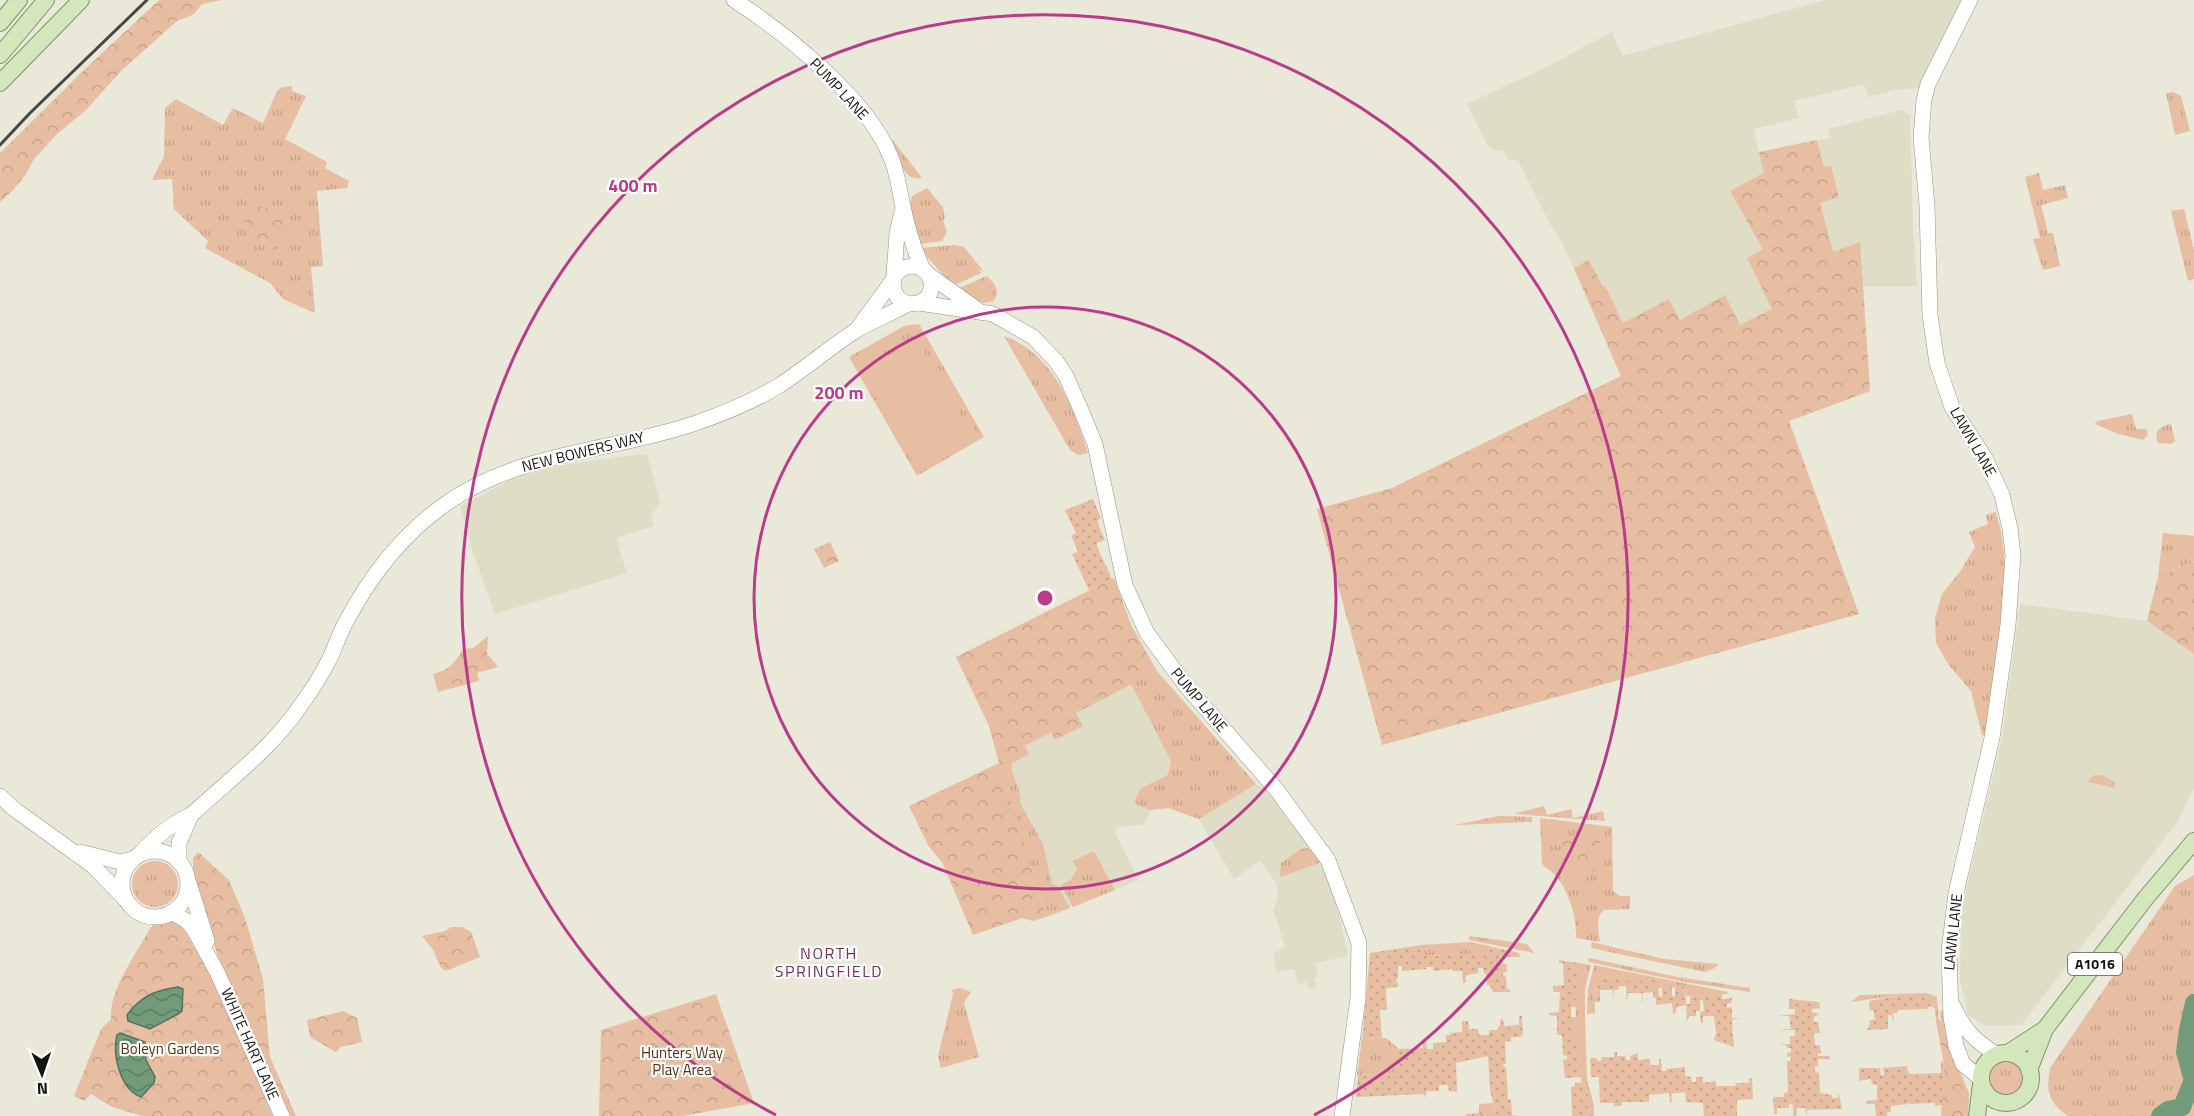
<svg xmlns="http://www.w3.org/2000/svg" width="2194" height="1116" font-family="'Titillium Web',sans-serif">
  <defs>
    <pattern id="grass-tufts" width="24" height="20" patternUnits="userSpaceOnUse" patternTransform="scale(1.5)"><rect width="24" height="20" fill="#e7bea2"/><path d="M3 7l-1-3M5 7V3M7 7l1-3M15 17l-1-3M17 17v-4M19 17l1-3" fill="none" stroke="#c5a28a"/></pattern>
    <pattern id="forest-crowns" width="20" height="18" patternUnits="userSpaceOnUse" patternTransform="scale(1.5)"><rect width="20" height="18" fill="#e7bea2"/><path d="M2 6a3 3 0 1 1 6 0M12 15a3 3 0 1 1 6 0" fill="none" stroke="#c5a28a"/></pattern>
    <pattern id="garden-dots" width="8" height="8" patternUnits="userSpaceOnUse" patternTransform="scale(1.5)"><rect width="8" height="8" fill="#e7bea2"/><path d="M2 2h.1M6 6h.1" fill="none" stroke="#c5a28a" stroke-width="1.8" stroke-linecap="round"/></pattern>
    <pattern id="water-waves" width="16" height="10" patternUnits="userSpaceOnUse" patternTransform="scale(1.5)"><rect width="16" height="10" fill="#729b7b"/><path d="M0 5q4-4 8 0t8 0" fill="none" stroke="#5c7d63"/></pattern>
  </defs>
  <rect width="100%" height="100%" fill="#e9e8d9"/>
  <!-- built -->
  <g fill="#dfddc6">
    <path d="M1825 0H1961L1922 88 1896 90 1868 97 1864 84 1794 101 1799 118 1754 129 1759 152 1830 138 1828 129 1901 110 1910 115 1913 222 1917 286H1863L1870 391 1789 421 1859 614 1382 745 1317 509 1392 488 1621 376 1563 244 1549 222 1518 161 1507 159 1503 150 1495 151 1488 146 1467 104 1544 68 1612 32 1622 56Z"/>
    <path d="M643 454 648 456 660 502 651 516 654 526 616 538 627 573 495 614 473 553 460 506 512 479 539 470 562 465Z"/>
    <path d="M1114 578 1131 625 1157 671 1256 784 1278 796 1316 849 1334 891 1348 956 1316 963 1318 977 1314 978 1316 987 1308 989 1307 982 1298 984 1294 969 1277 972 1273 954 1285 947 1273 908 1277 901 1278 891 1275 881 1260 861 1234 879 1199 819 1168 808 1151 810 1143 825 1118 827 1115 832 1139 880 1046 917 999 763 989 726 956 657Z"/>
    <path d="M2020 604 2147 621 2194 654V788L2179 820 2021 1025 1985 1026 1968 1015 1960 981 1961 918 1965 894 2002 739Z"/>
  </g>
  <!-- grass -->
  <g fill="url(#grass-tufts)">
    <path d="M292 86V91L306 96 285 139 327 162 325 168 349 181 347 188 317 191 323 266 311 267 315 312H312L283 299 270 283 205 248 208 241 174 209 172 179 152 180 164 156 165 108 176 99 223 125 233 108 263 123 277 91 282 87Z"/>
    <path d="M2173 92 2181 96 2190 131 2175 135 2166 93Z"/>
    <path d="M892 139 922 178C901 182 898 155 892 139Z"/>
    <path d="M2039 173 2043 190 2065 185 2068 198 2041 205 2048 233H2053L2060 266 2043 270 2033 239 2040 238 2025 177Z"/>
    <path d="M927 188 943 207 945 218 943 220 947 232 942 241 920 244 909 208 912 196Z"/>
    <path d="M2184 209 2194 250V279L2188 281 2171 211Z"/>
    <path d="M954 245 964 247 984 272 979 269 981 273 953 286 928 258 921 248Z"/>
    <path d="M987 276C994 283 1002 292 993 301L983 303 957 289Z"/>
    <path d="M919 324 984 437 917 476 849 357 904 326Z"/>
    <path d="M1004 336C1054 354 1073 407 1088 453L1078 455 1070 450Z"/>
    <path d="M2132 414 2136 429H2147L2148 435 2143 440 2118 434 2095 424 2097 421Z"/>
    <path d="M2171 424 2175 441 2171 444 2158 443C2153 431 2160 426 2171 424Z"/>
    <path d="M1996 512C2017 578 1996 668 1988 737L1982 735 1971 691 1948 664 1936 643 1935 618 1942 594 1959 573 1975 547 1969 532 1988 524 1986 515Z"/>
    <path d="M2163 533 2194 536V561L2158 577Z"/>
    <path d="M1157 671 1256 784 1199 819 1168 808 1150 810 1134 803 1140 789 1168 775 1171 761 1131 684Z"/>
    <path d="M1012 763C1010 778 1023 789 1020 803L1043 844 1052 884 1058 886 1070 908 1046 917 1000 769Z"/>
    <path d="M2102 775 2115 782 2114 788 2088 782 2092 776Z"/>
    <path d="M1544 806 1547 815 1571 809 1573 818 1603 811 1605 821 1516 814V813Z"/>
    <path d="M1498 816 1532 817V822L1455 825Z"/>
    <path d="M1540 818 1612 827 1613 891 1620 896H1630V909L1604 910C1595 917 1599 932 1600 942L1576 938C1577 917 1569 893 1557 877 1553 872 1547 869 1542 864Z"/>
    <path d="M1307 848 1315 851 1322 862 1280 877 1281 863 1301 849Z"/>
    <path d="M1094 851 1115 890 1073 907 1061 885 1071 880 1077 869 1073 861Z"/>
    <circle cx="155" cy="884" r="23"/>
    <path d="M2194 875V1116H2068C2048 1103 2046 1091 2050 1068L2175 886Z"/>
    <path d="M1469 936 1527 944 1534 953 1469 940Z"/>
    <path d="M1471 942 1489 946V953L1422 956 1421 945Z"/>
    <path d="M1592 942 1664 959 1719 964 1715 968 1705 972 1591 948Z"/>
    <path d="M1589 958 1678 977 1750 988V992L1685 982 1588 962Z"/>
    <path d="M1579 963 1591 965 1585 989V1016L1587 1079 1594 1106V1116H1589L1587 1082H1581L1580 1040 1571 1034V1017H1576L1575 988H1579Z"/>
    <path d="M1594 965 1728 992 1727 994 1686 996 1685 987 1658 988V980L1628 981 1627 977 1594 978 1595 1013 1587 1014 1588 989Z"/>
    <path d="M960 988 971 992 964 1003 979 1057 941 1068 938 1056 953 994 952 990Z"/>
    <path d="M1927 993 1937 997 1939 1021H1936L1934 999 1899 995 1851 1002 1860 995Z"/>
    <path d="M1386 1038 1395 1046 1397 1073 1357 1075 1362 1039Z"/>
    <circle cx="2006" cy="1079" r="18"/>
  </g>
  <!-- forest -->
  <g fill="url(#forest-crowns)">
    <path d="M159 0H222L202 4 193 15 177 21 121 71 86 110 56 135 34 159 25 176 12 191 0 202V153L85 69Z"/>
    <path d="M1817 140 1824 167 1831 166 1839 197 1820 203 1833 252 1860 242 1870 391 1789 421 1859 614 1382 745 1317 509 1392 488 1621 376 1574 268 1589 260 1603 287 1605 286 1623 323 1669 299 1680 320 1725 295 1740 325 1772 309 1747 258 1763 249 1730 191 1764 173 1759 152Z"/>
    <path d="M253 205 276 211 284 219V239L276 251 247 235 245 220Z"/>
    <path d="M830 542 839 561 824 568 814 549Z"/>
    <path d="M2194 561V654L2147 621 2158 577Z"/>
    <path d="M1114 578 1131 625 1157 671 1076 713 1083 726 1055 740 1051 732 1025 746 1029 754 1001 769 1046 917 1033 921 1022 918 973 935 942 862 929 847 909 806 999 763 989 726 956 657Z"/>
    <path d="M488 636 487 653 498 667 477 673 479 681 438 692 433 674C449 670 455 663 463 649L473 648Z"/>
    <path d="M1577 835C1583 836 1592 836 1596 838 1610 846 1594 869 1590 878L1570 869 1562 841Z"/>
    <path d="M198 852 229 880 245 918 263 979 270 1057 296 1116H289L223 973 193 875V858Z"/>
    <path d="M168 919 183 928 210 973 273 1116H142L112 1107 91 1094 84 1101 74 1096 101 1029 111 1019C108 992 138 950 151 927L158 922Z"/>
    <path d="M451 927H462L471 932 480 957 446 971 441 968 433 950 422 936 445 931Z"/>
    <path d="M716 994 754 1103 683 1116H599L601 1030Z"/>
    <path d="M1944 1010 1956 1062 1969 1093 1968 1116H1941L1944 1065 1936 1021 1941 1020 1940 1011Z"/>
    <path d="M343 1011 357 1018 362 1042 341 1047 336 1052 310 1037 307 1020Z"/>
    <path d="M1493 1103 1497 1116H1466V1114L1479 1113V1104Z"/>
  </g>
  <!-- garden -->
  <g fill="url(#garden-dots)">
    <path d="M1093 499 1101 518 1097 521 1105 540 1097 543V547L1112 579 1089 590 1072 554 1078 551 1071 536 1076 533 1065 510Z"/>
    <path d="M1421 945 1422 956 1489 953V946L1519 953 1520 957H1501L1502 964H1507V972L1503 973V976H1506L1507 989H1510V992H1493L1490 985H1487L1486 974 1484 973 1483 968H1478V973L1466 975V983H1463L1462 971H1452V969L1433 971V967H1426V969L1402 971V966H1398V978L1396 981 1399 985 1397 987 1386 988 1387 1010H1380L1382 1038 1362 1039 1370 953Z"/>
    <path d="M1559 960 1579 963 1580 988H1575L1576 1007H1571L1572 1034 1580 1040 1581 1077 1565 1078 1563 1060 1567 1059V1056L1563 1055 1562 1035H1557V1016L1549 1015V1013L1559 1012 1560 992H1553V986L1564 985 1563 963H1559Z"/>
    <path d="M1628 977V981L1658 980 1659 997 1662 996V988L1672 987V996H1675V987H1685L1686 1004H1690V996L1722 994V999L1732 998 1731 1003 1727 1004V1008L1732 1007V1018H1742L1733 1019 1732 1022 1734 1047 1714 1040 1716 1033 1714 1016H1703V1023H1701L1700 1012 1704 1011 1703 1000H1700V1011H1696V1016H1689L1687 1022 1686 1005 1677 1007 1675 1014H1673L1672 1003 1656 1005V998H1653V992L1643 993V1005L1642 993H1628L1627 1004 1626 986H1619V989L1614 990V1002L1613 990H1600V1002H1595L1594 978Z"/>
    <path d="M1924 994 1934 998 1935 1008 1929 1006 1928 1009 1898 1010 1897 1013H1893L1894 1025 1892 1015H1888V1029L1866 1030 1869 1028 1870 1020H1875L1874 1011 1870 1010 1869 1001 1899 995Z"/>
    <path d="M1789 999 1819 1002 1820 1008 1812 1009V1012L1819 1014 1814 1017V1022H1818L1820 1033H1814L1815 1045H1820L1821 1053H1818V1056H1830V1059H1818V1066H1815V1072L1819 1073 1820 1093 1832 1095V1098H1838L1839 1094 1842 1109 1807 1110V1116L1805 1108H1797L1796 1116H1793V1105L1789 1104V1108H1777V1114H1774L1773 1097H1784V1093L1788 1092 1787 1066V1061H1791V1057L1787 1056V1053L1791 1052V1048H1787L1786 1045 1777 1044H1790V1036H1795V1030H1778L1791 1029 1789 1016H1777L1795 1014V1009H1789Z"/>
    <path d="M1519 1016H1522L1523 1034 1520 1037H1511V1041L1505 1042 1506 1064H1503L1504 1067H1506L1508 1099H1511L1512 1115 1518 1116H1497L1490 1091 1488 1056 1456 1063 1457 1092 1449 1091 1448 1085H1439V1091H1426V1098L1424 1094 1356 1097 1358 1075 1397 1073 1395 1046 1393 1042 1398 1049 1423 1048V1043L1426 1042 1427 1049H1433V1043L1446 1042V1035H1450V1033L1462 1032V1021H1468L1469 1029H1478L1479 1035H1489V1030H1498V1027L1500 1026V1020L1503 1019 1504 1026 1519 1025Z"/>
    <path d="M1614 1052H1617V1056H1625L1626 1060H1630V1056L1638 1053V1060L1650 1059V1065H1659V1059H1661L1662 1071H1666V1069L1685 1067V1076L1691 1077 1692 1082H1696V1077H1703V1083L1716 1081V1086H1735L1736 1083H1749V1078H1752L1753 1099 1737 1100V1116H1704L1703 1103 1686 1102 1685 1092 1671 1094 1672 1102 1670 1103 1669 1093 1649 1095V1102H1622V1106H1614V1103H1600L1599 1077H1591L1590 1058H1597V1061H1601L1602 1057H1614Z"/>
    <path d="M1941 1062H1943L1944 1065 1942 1105 1935 1106V1103L1911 1104 1908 1103 1907 1104 1891 1106V1112H1887V1116H1876L1875 1104H1866V1101L1877 1100V1085L1872 1084 1871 1079 1859 1081V1068H1880L1881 1076 1884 1075 1883 1068 1907 1066 1908 1073 1911 1074 1941 1073Z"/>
    <path d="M1587 1082 1589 1116H1572L1571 1087 1575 1086V1083Z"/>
  </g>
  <!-- pitch -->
  <path fill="#e7bea2" d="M917 340 976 440 919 472 861 372Z"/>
  <!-- water -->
  <g fill="url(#water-waves)" stroke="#56725b" stroke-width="1.5">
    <path d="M178 987 183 989 182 1011 178 1014 150 1029 128 1021 127 1015C141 996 156 990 178 987Z"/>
    <path d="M120 1033 145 1042 146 1060 155 1077 154 1083 141 1097C120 1089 112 1055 117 1035Z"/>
  </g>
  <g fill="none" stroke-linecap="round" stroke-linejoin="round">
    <!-- river -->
    <path stroke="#729b7b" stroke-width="18" d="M2160 1116 2168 1110 2182 1107 2193 1080 2185 1052 2188 1030 2194 1003"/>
    <defs>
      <g id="secondary">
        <path d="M734 0C785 33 865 97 889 153 898 171 899 191 904 211 908 230 914 249 922 267"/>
        <path d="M1970 0 1928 84 1924 100 1921 137 1927 206 1930 315 1937 363 1952 407 1985 458 2002 495 2010 528 2013 555 2008 625 1992 738 1956 893 1949 952 1951 1017 1956 1046 1963 1064 1980 1078"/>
        <path d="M896 274C913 255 941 274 928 297L919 303 908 304 898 298 893 289 897 233 902 212"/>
        <path d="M929 275 978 310"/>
        <path d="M919 303 993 314 1033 337 1056 361 1066 376 1081 410 1095 444 1125 585 1147 633 1186 686 1276 789 1328 860 1359 943 1358 998 1342 1116"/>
        <path d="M858 328 893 280"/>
        <path d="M0 796 14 809 93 866 125 899"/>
        <circle cx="155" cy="884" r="33"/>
        <path d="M80 852 120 862 133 859"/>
        <path d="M139 855C154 838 170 824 191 815 229 780 272 748 301 705 312 690 322 674 330 658 336 645 340 632 347 620 371 575 402 535 444 505 519 451 612 452 696 423 725 413 754 401 780 385 806 368 829 348 855 331 871 321 891 314 908 304"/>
        <path d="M179 862V843L191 815"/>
        <path d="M189 883 207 941"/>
        <path d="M171 912 187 921 193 928 217 972 282 1116"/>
        <path d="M1953 1006C1965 1031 1974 1040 1997 1055"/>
      </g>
      <g id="primary">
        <path d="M0 23 19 0"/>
        <path d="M0 55 46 0"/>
        <path d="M0 83 81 0"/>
        <circle cx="2006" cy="1078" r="25"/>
        <path d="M2008 1053 2045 1029"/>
        <path d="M2029 1070 2045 1029 2145 899 2194 841"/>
        <path d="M1977 1116 1981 1084"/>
      </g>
    </defs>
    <!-- secondary casing -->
    <use href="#secondary" stroke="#959486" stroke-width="16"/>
    <!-- primary casing -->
    <use href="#primary" stroke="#7f9362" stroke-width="18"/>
    <!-- secondary -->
    <use href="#secondary" stroke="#fff" stroke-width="15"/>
    <!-- primary -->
    <use href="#primary" stroke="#d4e7bc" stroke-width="16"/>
    <!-- rail -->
    <path stroke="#484740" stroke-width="3" d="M0 145 30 113 147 0"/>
  </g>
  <!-- distance rings -->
  <g fill="none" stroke="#ba3b89" stroke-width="3">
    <circle cx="1045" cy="598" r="291"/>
    <path d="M776 1115A583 583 0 1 1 1314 1115"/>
  </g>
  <g text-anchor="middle" stroke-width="4.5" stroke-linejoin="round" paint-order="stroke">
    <!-- shield labels -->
    <rect fill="#fff" stroke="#5b5a57" stroke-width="1.5" x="2068" y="953" width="54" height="22" rx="4.5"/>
    <g font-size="14" font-weight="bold" fill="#15140f">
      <text x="2095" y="969">A1016</text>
    </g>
    <!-- street labels -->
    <g font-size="15" fill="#15140f" stroke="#fff">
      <text transform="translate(839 89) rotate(47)" y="5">PUMP LANE</text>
      <text transform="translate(1973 442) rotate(60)" y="5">LAWN LANE</text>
      <text transform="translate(583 452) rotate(-14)" y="5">NEW BOWERS WAY</text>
      <text transform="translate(1199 700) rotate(50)" y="5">PUMP LANE</text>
      <text transform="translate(1953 932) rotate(-84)" y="5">LAWN LANE</text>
      <text transform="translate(250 1044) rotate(66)" y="5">WHITE HART LANE</text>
    </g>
    <!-- park labels -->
    <g font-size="15" fill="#572e09" stroke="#fff">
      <text x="170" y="1054">Boleyn Gardens</text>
      <text x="682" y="1058">Hunters Way<tspan x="682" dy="17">Play Area</tspan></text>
    </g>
    <!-- neighbourhood labels -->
    <g font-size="16" letter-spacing="1.5" fill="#723358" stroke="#fff">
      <text x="829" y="959">NORTH<tspan x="829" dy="18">SPRINGFIELD</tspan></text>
    </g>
  </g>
  <circle cx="1045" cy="598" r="9" fill="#ba3b89" stroke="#fff" stroke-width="3"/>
  <g font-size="18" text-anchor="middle" font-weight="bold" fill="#ba3b89" stroke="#fff" stroke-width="4.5" stroke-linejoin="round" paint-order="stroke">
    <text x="633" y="192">400 m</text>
    <text x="839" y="399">200 m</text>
  </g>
  <!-- north arrow -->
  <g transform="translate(42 1074) rotate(178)" stroke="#ffffff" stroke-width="4.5" paint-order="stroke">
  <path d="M0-4.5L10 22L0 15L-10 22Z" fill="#15140f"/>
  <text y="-9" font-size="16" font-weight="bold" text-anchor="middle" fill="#15140f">N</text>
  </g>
</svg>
